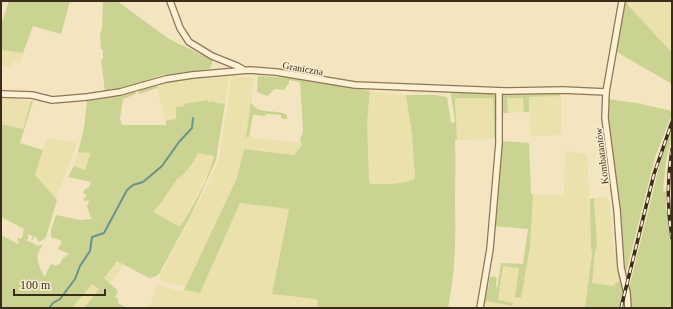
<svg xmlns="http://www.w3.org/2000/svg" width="673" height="309" font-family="'Times New Roman',serif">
  <rect width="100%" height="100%" fill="#f3e5c0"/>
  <!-- farmland -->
  <g fill="#eae1ac">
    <path d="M627 1H672V53L628 5Z"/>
    <path d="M1 50 23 53 20 63 13 61 12 68 1 66Z"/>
    <path d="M229 75 225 104 215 103 214 101 176 107V119L166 121 157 88 158 85 195 79Z"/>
    <path d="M232 76 254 78V80L246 137 301 143 302 145 294 155 244 149 237 178 185 287 160 280V276L214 172 219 158Z"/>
    <path d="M370 91 402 95 406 96 412 134 415 178 412 181 394 183 370 184 369 182 367 122Z"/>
    <path d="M558 96 561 98V135L530 136 529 97Z"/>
    <path d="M1 97 31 101 23 129 1 124Z"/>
    <path d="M480 97 493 98 494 139 457 140 455 98Z"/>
    <path d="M507 98H524V112L508 113Z"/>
    <path d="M47 138 77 143 56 199 35 175Z"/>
    <path d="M565 151 587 154 592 253 585 308H484L486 301 513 303 498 300 503 266 519 268 515 297 521 298 530 247 533 194 564 195Z"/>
    <path d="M78 152 91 153 85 170 74 166Z"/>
    <path d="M198 152 214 156 212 164 180 227 153 213 161 203 177 179 183 175 194 161Z"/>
    <path d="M603 197 608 198 610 206 614 249 619 281 613 286 592 283 595 252 597 244 594 198Z"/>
    <path d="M240 203 289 209 272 294 316 299 318 301 316 308H149L157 286 159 285 182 292 184 290 200 293Z"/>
    <path d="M117 260 124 265 111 283 104 277Z"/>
    <path d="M92 284 99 288 98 290 84 308H72Z"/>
  </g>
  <!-- green -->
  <g fill="#cad392" fill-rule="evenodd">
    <path d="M9 1H70L61 34 33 26 23 53 1 50V25Z"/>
    <path d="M103 1H117L169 39 212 60V64L209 69 162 75 122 90 105 92 101 60 103 58V50L101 49 100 33 102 29Z"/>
    <path d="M623 1H627L628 5 672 53V84L615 51Z"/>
    <path d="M229 74V75L195 79 158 85 157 88 139 94 138 88 183 77Z"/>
    <path d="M260 76 293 78 370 91 367 122 369 182 371 184C381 184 407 185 415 178L412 134 406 96V95H436L447 97 451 123 455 122 451 95 452 91 495 93 496 95 495 139H494L493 98H455L457 140H455C456 161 455 183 455 204 456 239 455 274 448 308H316L318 301 316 299 272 294 289 209 240 203 200 293 184 290 237 178 244 149 294 155 302 145 300 140 303 131 300 82 289 80V83L284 90 275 89 267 96 257 92 258 77Z"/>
    <path d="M135 90 136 94 123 99 120 118 122 125H166V121L176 119V107L184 106V104L208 100V102L215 101V103L225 104 216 160 192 213 159 274 154 277 149 278 117 261 104 278 118 291 115 297 118 299V303L128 308H84L99 289 92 284 72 308H1V235L18 244 19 242 17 239 22 238 24 229 1 217V124L23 129 31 101H33L20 143 43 150 35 175 57 200 46 237 43 240 39 242 35 236 33 239 31 240 33 236 28 234V239L26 240 38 246 43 244C41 247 39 251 38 254 36 261 41 271 45 277L50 265 53 264 55 266 61 263 62 259 69 254 58 249 62 241 51 237V230L56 215 80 220 92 219C89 216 90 212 87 207L89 200 86 201 83 200 87 195 83 193 84 190 89 187 91 182 68 177 74 166 85 170 90 154V153L78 152 84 129 87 101 120 95ZM198 153 214 156C208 181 193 205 180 227L153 212 161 203 177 179 183 175 194 161Z"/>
    <path d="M502 93H560L561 98 558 96 529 97V112H524L523 98H507L508 113H500V95Z"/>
    <path d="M608 99 637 103 672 111V114L655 157 625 277 623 266 607 115Z"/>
    <path d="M251 102C252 104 253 106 255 107 262 114 278 109 287 115V119H284L281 118V115L266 114 265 116 253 115 249 137H246Z"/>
    <path d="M672 128V137L666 161 663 191 666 192V206L672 244V308H630L631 297 629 288 661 159Z"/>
    <path d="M500 141 529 143 531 194H533L530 247 521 298 515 297 519 268 503 266 498 300 513 303 512 306 486 301 484 308H480L490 261 487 296 490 277 494 276 497 279 496 283 497 289 501 263 523 264 528 229 493 226Z"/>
    <path d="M594 198 597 244 595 252 592 283 613 286 619 281 615 250H616L619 274 624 287 623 289 624 290 619 308H585L592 253 591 248 590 199Z"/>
  </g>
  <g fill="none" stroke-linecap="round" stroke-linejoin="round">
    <!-- stream -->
    <path stroke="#69948a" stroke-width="2" d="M49 308 53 303 60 299 75 279 80 266 90 251 92 237 104 233 127 190 133 185 143 182 162 166 179 142 192 128 193 118"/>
    <defs>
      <g id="minor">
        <path d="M170 1 180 28 189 42 212 56 237 66 244 70"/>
        <path d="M622 1 606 92 605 118 617 210 621 268 627 293 628 308"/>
        <path d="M1 94 32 95 52 100 87 97 120 92 166 79 192 75 249 70 276 72 355 85 505 91 563 90 606 92"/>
        <path d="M480 308 490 249 499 143V91"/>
      </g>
    </defs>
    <!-- minor casing -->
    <use href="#minor" stroke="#8f7555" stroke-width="8"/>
    <!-- minor -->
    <use href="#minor" stroke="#fdf1d4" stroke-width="5.5"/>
    <defs>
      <g id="rail">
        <path d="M672 149C667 179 667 208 672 238"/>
        <path d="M621 308 654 174 672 122"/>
      </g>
    </defs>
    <!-- rail casing -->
    <use href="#rail" stroke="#3c2c1c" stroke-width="3.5"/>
    <!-- rail -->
    <use href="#rail" stroke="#f9eed0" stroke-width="2" stroke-dasharray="6" stroke-linecap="butt"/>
  </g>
  <g text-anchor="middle" stroke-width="3" stroke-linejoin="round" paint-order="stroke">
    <!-- street labels -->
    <g font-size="10" fill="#3c2c1c" stroke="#f9eed0">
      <text transform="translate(303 68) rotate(10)" y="4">Graniczna</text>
      <text transform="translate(601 156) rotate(-97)" y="4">Kombatantów</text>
    </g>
  </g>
  <!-- border -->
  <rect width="673" height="309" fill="none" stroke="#3c2c1c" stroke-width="4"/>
  <!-- scale -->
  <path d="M14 289v6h91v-6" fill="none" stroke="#3c2c1c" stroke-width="2"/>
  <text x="20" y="289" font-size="12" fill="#3c2c1c" stroke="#f9eed0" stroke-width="3" paint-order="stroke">100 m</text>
</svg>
